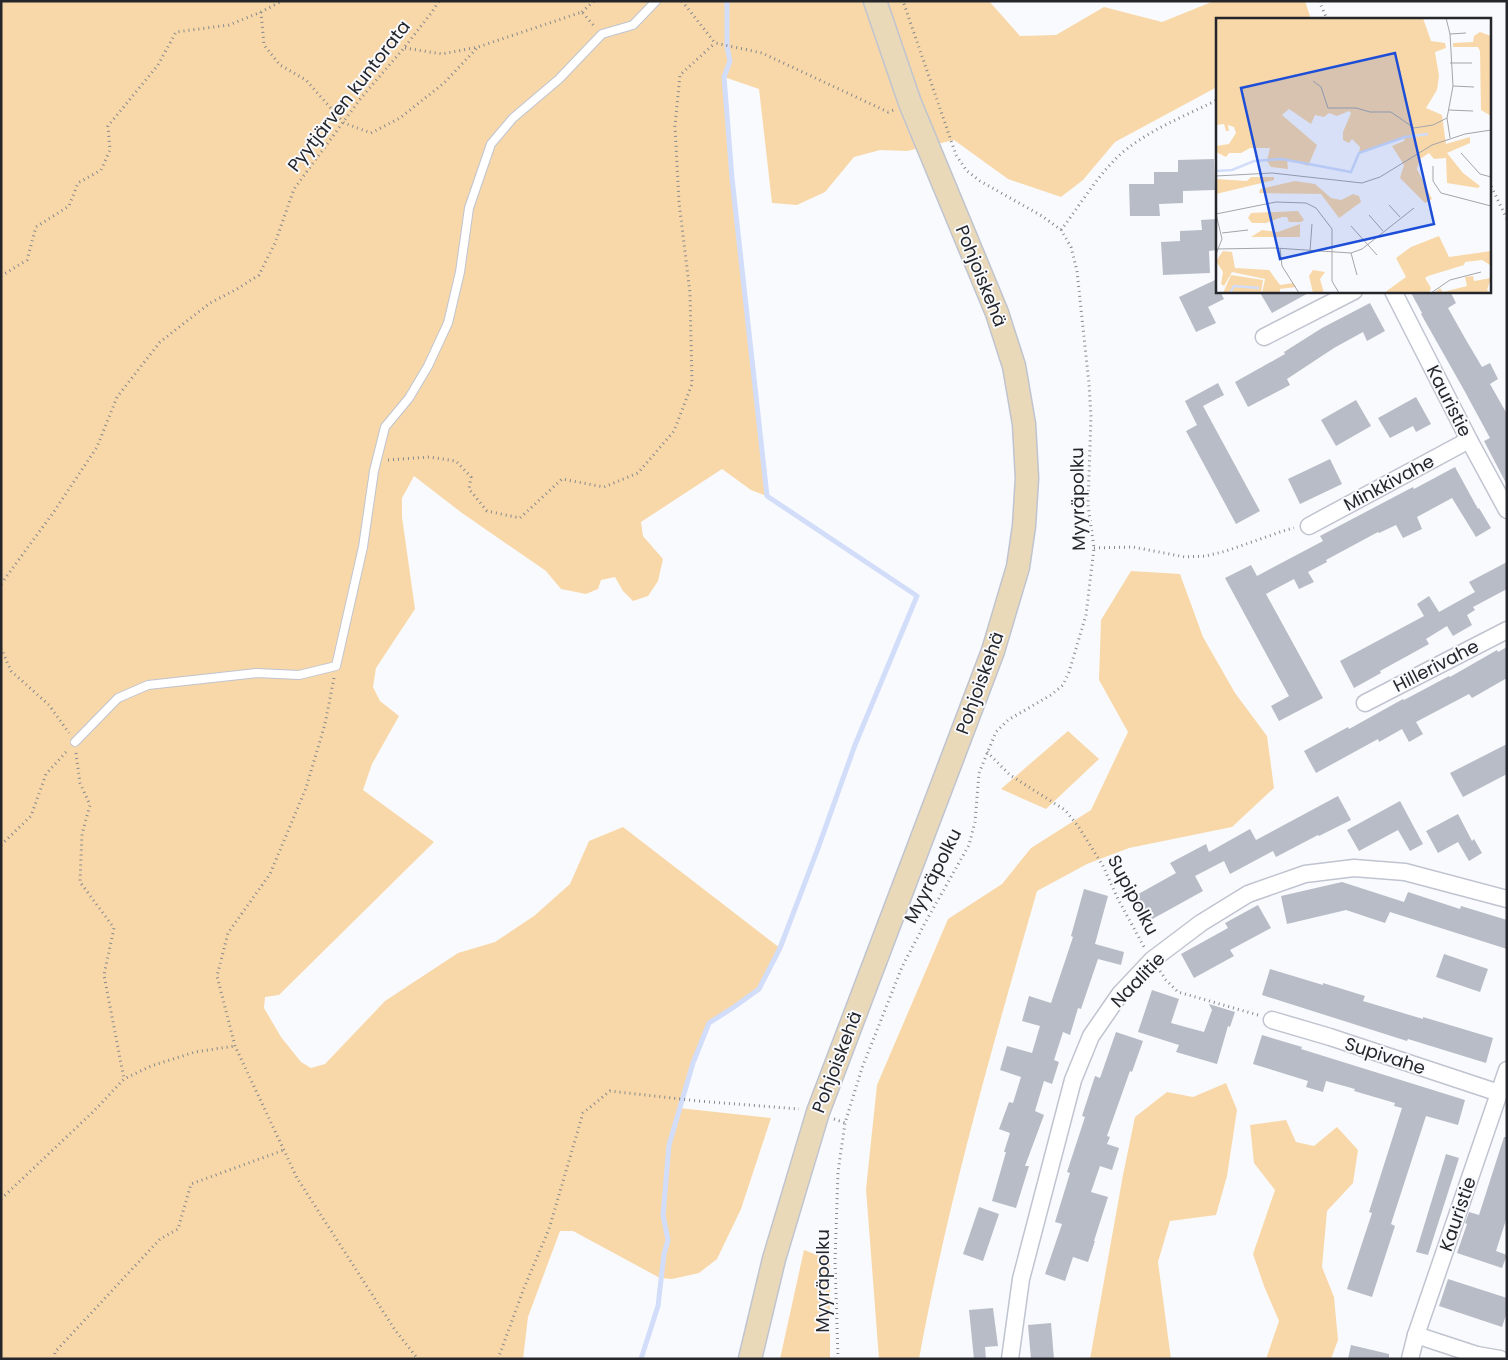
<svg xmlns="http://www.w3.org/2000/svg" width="1508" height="1360" font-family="Poppins,sans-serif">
  <rect width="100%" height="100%" fill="#f9fafd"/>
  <!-- green -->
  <g fill="#f8d8a9">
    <path d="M1 1H989L1020 36 1056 35 1104 7 1162 22 1214 1H1305L1311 19H1217V87L1115 142 1083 180 1061 197 1008 179 954 140 907 151 880 150 854 157 825 192 797 205 772 203 759 89 724 77 732 178 767 496 751 490 722 469 641 522 643 536 663 559 658 581 648 596 633 601 623 591 615 577 601 580 598 589 586 594 561 589 546 571 462 513 414 476 402 498V517L415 609 376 668 373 687 380 701 399 716 372 764 363 790 434 842 279 995 265 997 264 1008 281 1037 301 1062 311 1068 325 1064 385 1001 458 953 495 942 534 916 570 884 589 841 623 827 780 948 759 989 734 1007 709 1023 693 1063 679 1108 771 1118 741 1209 717 1259 699 1273 672 1279 660 1278 573 1231H560L528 1317 523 1359H1Z"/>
    <path d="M1131 571 1180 574 1203 637 1235 693 1267 736 1274 788 1232 827 1129 848 1087 864 1037 891C993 1045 948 1200 919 1359H879L866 1189 877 1085 948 919 1002 884 1031 848 1091 810 1128 732 1099 680 1101 620Z"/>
    <path d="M1068 731 1099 759 1046 809 1001 789Z"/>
    <path d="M1226 1083 1237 1110 1227 1176 1216 1215 1170 1221 1158 1262 1171 1359H1090L1123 1175 1135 1117 1167 1092 1193 1097Z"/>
    <path d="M1286 1120 1296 1142 1314 1146 1337 1127 1358 1150 1353 1183 1327 1211 1322 1267 1334 1297 1338 1340 1331 1359H1266L1279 1321 1264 1286 1253 1254 1275 1190 1254 1163 1250 1125Z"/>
    <path d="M804 1250 830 1260V1359H780Z"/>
  </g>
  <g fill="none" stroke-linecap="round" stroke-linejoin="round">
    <!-- stream -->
    <path stroke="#d2ddfa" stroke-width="5" d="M641 1359 658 1306 664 1254 668 1240 663 1215 669 1145 693 1063 709 1023 734 1007 759 989 780 948 817 851 855 745 917 596 767 496 732 178 724 77 730 61 727 47V1"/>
  </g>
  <!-- building -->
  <g fill="#b7bcc7">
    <path d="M1214 159 1215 190 1183 191V203L1159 204 1160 216H1130L1129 184H1154V172H1178V160Z"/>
    <path d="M1217 219V250L1209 251 1210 273 1163 275 1161 242 1180 241V231L1202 230 1201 220Z"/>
    <path d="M1215 280 1217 284V291H1220L1224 299 1208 307 1216 323 1196 332 1179 297Z"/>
    <path d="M1259 291H1312L1272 313Z"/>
    <path d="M1410 291H1450L1456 303 1448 308 1466 340 1482 367 1490 363 1498 379 1490 384 1507 414V485L1484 441 1490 438 1464 390 1421 314 1422 313Z"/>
    <path d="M1370 303 1385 331 1367 341 1363 332 1334 348 1287 379 1290 385 1248 407 1235 382 1285 354 1284 352 1322 328Z"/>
    <path d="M1218 383 1224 395 1203 406 1260 511 1236 524 1186 431 1197 425 1185 401Z"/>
    <path d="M1416 397 1431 424 1416 432 1413 426 1390 438 1378 418Z"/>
    <path d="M1356 400 1371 426 1336 446 1321 420Z"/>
    <path d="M1330 459 1342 484 1300 504 1288 479Z"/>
    <path d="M1455 467 1478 509 1479 508 1491 528 1476 537 1452 498 1417 517 1422 529 1403 538 1396 525 1379 533 1378 532 1326 560 1327 562 1308 572 1314 582 1299 589 1294 579 1266 594 1323 698 1279 721 1271 706 1289 696 1225 578 1251 565 1257 576 1323 541 1320 536 1413 487 1414 489Z"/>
    <path d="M1507 562V589L1473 607 1475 610 1467 615 1472 625 1453 636 1447 626 1426 639 1429 644 1380 671 1381 673 1354 688 1340 661 1424 616 1417 604 1429 596 1439 612 1475 592 1469 582Z"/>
    <path d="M1507 647V678L1472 698 1469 694 1416 722 1423 734 1409 742 1402 729 1379 742 1378 739 1316 773 1304 751 1348 727 1349 729 1403 699 1404 700 1449 676 1450 677 1497 650 1498 652Z"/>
    <path d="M1507 744V774L1463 797 1450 773Z"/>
    <path d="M1338 796 1351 820 1319 836 1318 835 1276 857 1273 851 1230 874 1224 861 1195 876 1203 891 1147 922 1133 897 1176 873 1170 863 1206 844 1209 852 1250 829 1256 840Z"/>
    <path d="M1400 801 1423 844 1410 851 1398 830 1359 851 1347 830Z"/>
    <path d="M1458 814 1472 841 1474 839 1482 853 1469 861 1458 842 1438 853 1426 831Z"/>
    <path d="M1342 882 1404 902 1408 892 1460 909 1461 906 1507 920V949L1390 912 1385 923 1346 910 1287 924 1281 896Z"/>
    <path d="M1084 889 1108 896 1095 944 1124 952 1121 965 1098 959 1081 1009 1078 1008 1070 1035 1063 1032 1054 1060 1059 1062 1052 1084 1044 1081 1035 1111 1044 1115 1025 1166H1029L1016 1208 992 1201 1006 1152H1004L1010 1133 999 1129 1009 1102 1013 1103 1021 1077 1000 1070 1007 1046 1032 1053 1040 1026 1022 1021 1029 996 1051 1003 1073 937 1071 936Z"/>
    <path d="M1258 905 1271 928 1230 950 1234 956 1194 978 1181 954 1228 928 1225 923Z"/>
    <path d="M1444 954 1488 969 1480 992 1436 977Z"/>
    <path d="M1270 969 1323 985V983L1365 996 1363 1001 1423 1019V1017L1493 1038 1486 1063 1408 1039 1407 1041 1262 995Z"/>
    <path d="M1152 990 1179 999 1171 1023 1204 1032 1212 1010 1209 1004 1235 1012 1230 1027 1228 1026 1217 1064 1176 1052 1179 1045 1138 1032Z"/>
    <path d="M1116 1032 1143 1041 1132 1072 1130 1071 1107 1136 1110 1137 1107 1144 1119 1148 1112 1170 1100 1166 1091 1192 1108 1197 1094 1241H1095L1088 1262 1073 1257 1065 1281 1045 1274 1062 1224 1055 1222 1070 1173 1067 1172 1085 1117 1082 1116 1095 1076 1100 1078Z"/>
    <path d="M1262 1035 1302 1047 1301 1049 1465 1100 1458 1125 1426 1116 1391 1224 1395 1226 1372 1297 1347 1289 1372 1213 1369 1212 1402 1108 1394 1106 1395 1103 1354 1091 1355 1089 1326 1081 1323 1092 1306 1087 1308 1081 1253 1064Z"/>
    <path d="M1504 1137H1507V1217L1496 1251 1507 1255 1502 1268 1457 1253 1467 1224 1465 1223 1469 1212 1479 1215Z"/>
    <path d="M1446 1154 1459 1158 1428 1255 1416 1252Z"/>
    <path d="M979 1207 999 1214 983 1261 963 1254Z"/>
    <path d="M1448 1279 1507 1298V1312L1502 1327 1439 1306Z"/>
    <path d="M993 1308 998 1346 985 1347 986 1359H974L969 1310Z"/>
    <path d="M1051 1323 1054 1359H1031L1028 1325Z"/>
    <path d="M1351 1345 1389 1354V1359H1348Z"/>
  </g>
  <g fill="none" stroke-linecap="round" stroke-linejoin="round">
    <defs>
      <path id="service" d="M75 742 118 698 148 685 257 673 299 675 336 666 363 547 374 471 385 427 409 398 428 366 448 323 460 272 469 208 491 144 513 118 559 79 602 34 633 25 656 1"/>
      <g id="minor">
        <path d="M1393 291 1469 440 1507 510"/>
        <path d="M1264 337 1354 291"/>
        <path d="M1309 526 1469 440"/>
        <path d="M1365 703 1507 630"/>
        <path d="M1272 1020 1330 1037 1499 1093"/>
        <path d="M1416 1335 1477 1355 1500 1359"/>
        <path d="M1010 1359 1021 1279 1073 1080 1091 1036 1120 994 1152 960 1201 923 1248 894 1305 874 1354 868 1405 872 1507 899"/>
        <path d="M1410 1359 1416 1335 1507 1070"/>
      </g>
      <path id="secondary" d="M750 1359 774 1259 818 1112 993 651 1018 567 1024 526 1027 478 1024 424 1014 366 997 313 910 103 875 1"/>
    </defs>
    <!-- service casing -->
    <use href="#service" stroke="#bfc4d0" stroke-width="10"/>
    <!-- minor casing -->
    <use href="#minor" stroke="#bfc4d0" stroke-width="19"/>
    <!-- secondary casing -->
    <use href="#secondary" stroke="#bfc4d0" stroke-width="25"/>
    <!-- path -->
    <g stroke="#88898d" stroke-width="3" stroke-dasharray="1 4" stroke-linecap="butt">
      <path d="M682 1 715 43 762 53 888 112 894 110"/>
      <path d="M1319 1 1327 19"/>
      <path d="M261 12 264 45 280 65 306 80 344 123 371 133 400 118 444 83 478 47"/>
      <path d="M582 12 594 1"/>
      <path d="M405 48 442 54 478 47 582 12 595 27"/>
      <path d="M1489 182 1507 219"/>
      <path d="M1061 230C1081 204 1098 174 1123 152 1151 129 1185 116 1217 100"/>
      <path d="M1 276 27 260 36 227 69 206 78 183 101 170 110 150 108 126 158 65 176 32 229 25 261 12 282 1"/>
      <path d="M388 460 429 457 456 461 471 477 469 489 487 511 520 518 562 479 604 487 638 473 674 431 692 384 690 293 679 202 675 126 680 75 715 43"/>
      <path d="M1094 548 1133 547 1185 557 1206 556 1226 551 1286 530 1294 528"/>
      <path d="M1 584 53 513 97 447 117 397 160 342 210 303 237 289 259 275 275 243 294 189 361 98 404 48 432 12 439 1"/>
      <path d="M1 648 11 671 49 705 69 733"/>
      <path d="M334 678 325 724 306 788 270 874 228 933 217 976 235 1046 297 1178 395 1330 418 1359"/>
      <path d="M987 752 1010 775 1065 810 1078 826 1103 866 1118 899 1144 947"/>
      <path d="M76 753 80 783 90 805 82 834 80 882 114 928 104 975 124 1079"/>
      <path d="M1 845 31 816 46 774 68 750"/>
      <path d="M1160 971 1166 980 1178 992 1258 1015"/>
      <path d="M834 1119 845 1123"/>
      <path d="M1 1199 95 1110 124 1079 151 1066 195 1052 235 1046"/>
      <path d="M54 1359 55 1352 160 1239 178 1229 191 1184 284 1150"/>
      <path d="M498 1359 524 1288 549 1229 583 1113 610 1091 698 1101 799 1109"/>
      <path d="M838 1359 835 1261 838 1172 845 1123 862 1068 902 967 925 923 969 845 975 822 979 773 996 732 1008 720 1051 695 1063 685 1069 672 1086 615 1094 548 1088 505 1091 417 1089 384 1077 271 1071 247 1061 230 1042 216 980 181 967 171 956 155 903 1"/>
    </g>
    <!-- service -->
    <use href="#service" stroke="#fff" stroke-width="8"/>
    <!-- minor -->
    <use href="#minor" stroke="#fff" stroke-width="16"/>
    <!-- secondary -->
    <use href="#secondary" stroke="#e9d9b8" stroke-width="22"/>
  </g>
  <g text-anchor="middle" stroke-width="4" stroke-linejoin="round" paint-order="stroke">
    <!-- street labels -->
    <g font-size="18" fill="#25262b" stroke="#f9fafd">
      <text transform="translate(349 96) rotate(-52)" y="6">Pyytjärven kuntorata</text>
      <text transform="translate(981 276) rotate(68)" y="6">Pohjoiskehä</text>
      <text transform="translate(1449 401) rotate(63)" y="6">Kauristie</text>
      <text transform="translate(1389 483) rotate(-28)" y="6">Minkkivahe</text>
      <text transform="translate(1078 499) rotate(-91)" y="6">Myyräpolku</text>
      <text transform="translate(1436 666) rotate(-27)" y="6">Hillerivahe</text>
      <text transform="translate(980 683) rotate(-70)" y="6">Pohjoiskehä</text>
      <text transform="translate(933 876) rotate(-63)" y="6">Myyräpolku</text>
      <text transform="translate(1133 895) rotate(62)" y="6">Supipolku</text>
      <text transform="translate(1138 980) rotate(-46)" y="6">Naalitie</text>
      <text transform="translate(1385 1056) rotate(18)" y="6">Supivahe</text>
      <text transform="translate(837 1062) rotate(-69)" y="6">Pohjoiskehä</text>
      <text transform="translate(1458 1214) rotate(-71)" y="6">Kauristie</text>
      <text transform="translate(823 1281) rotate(-90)" y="6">Myyräpolku</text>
    </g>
  </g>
  <!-- overview -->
  <g transform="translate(1216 18)">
    <rect width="275" height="275" fill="#f9fafd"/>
    <path d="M0 0H207L215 23 229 25 230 30 219 34 223 58 221 72 210 90 226 97 230 126 254 119V125L231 135 247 155 264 168 262 170 231 165 230 140 218 141 213 135 204 141 201 151 216 181 209 185 184 160 188 147 176 128 188 123 189 119 143 135 144 129 136 121 133 125 127 122V114L135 95 133 93 121 98 113 95 108 99 99 97 95 106 73 91 66 97 101 127 92 148 71 141 72 151 55 149 51 143 54 130H34L25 135H13L10 139 0 134V128L13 126 20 115 18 109 12 107 13 113H10L8 106 0 107ZM264 14 275 18V98L265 92 264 33 262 29H237V25L257 24 258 18ZM35 159H58V162L0 176V161L31 163ZM79 163 99 166 115 180 125 182 137 176 143 178 145 184 123 200 105 176 43 175 44 171ZM82 193 88 202 85 204H73L71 199H66L50 205H36L32 200 35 195ZM84 206V219H35L46 212 62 214ZM223 218 233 239 275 233V257L274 247 266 242 249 244 248 247 212 258 209 260 215 270 213 275H168L190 259 180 240 195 229ZM7 233 16 234 19 250 53 252 64 267 77 265 80 269 64 271V275H46L49 261 16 254 8 268 5 266 7 254 0 243ZM97 252 109 254 104 261 108 275H97L93 258ZM15 257 47 262 45 275H7ZM257 258 258 263 275 260 271 272 275 275H218L224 270 227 274 251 268 249 259Z" fill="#f8d8a9"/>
    <path fill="none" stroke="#d2ddfa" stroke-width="2.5" d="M0 153 16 152 38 143 66 141 135 154 143 135 189 119 212 116M14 275 18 268 43 270"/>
    <path fill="none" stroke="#a4a5a9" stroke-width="1" d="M230 0 234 16 237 68 231 100 234 120M234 16 250 15M234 45H256M97 63 105 69 112 90H140L154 94H175L198 110 217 107 231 100M237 68 258 69M233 92 257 93M245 135 264 156 275 159M217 148V163L225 175 275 188M0 158 56 155 146 165 164 159 216 127 249 116 275 112M173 187 184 199M0 196 60 184 90 185 100 190 116 211V263L123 275M153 197 167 213M135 208 161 237M6 215 32 212M64 230 66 248 83 275M0 231 59 230 135 235 146 231 198 190M94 233 96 206M135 235 141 257M0 236 6 221 0 196M215 275 234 262 265 254"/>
    <path fill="#1d4ed8" fill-opacity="0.15" stroke="#1d4ed8" stroke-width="2.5" d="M179 35 218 206 64 241 25 70Z"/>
    <rect width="275" height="275" fill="none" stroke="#25262b" stroke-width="2.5"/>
  </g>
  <!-- border -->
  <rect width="1508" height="1360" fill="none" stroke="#25262b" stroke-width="5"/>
</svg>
